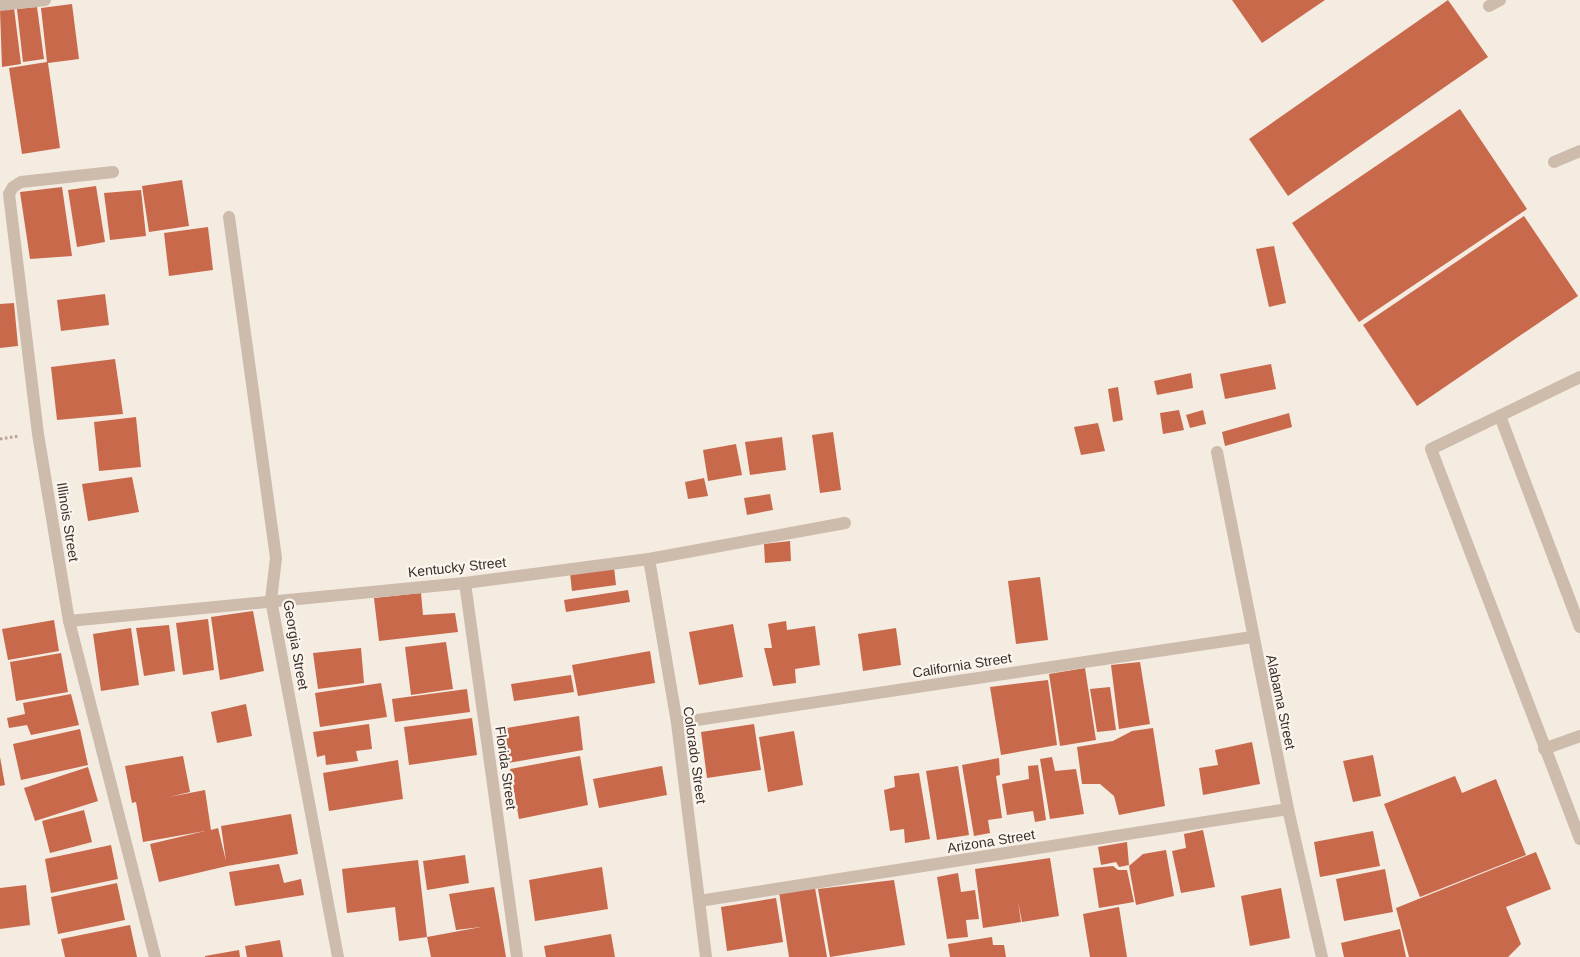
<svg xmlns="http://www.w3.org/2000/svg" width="1580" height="957" font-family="Arial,sans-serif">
  <rect width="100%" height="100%" fill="#f4ebe1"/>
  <!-- building -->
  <g fill="#c8694b">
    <path d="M1232 0H1325L1262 43Z"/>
    <path d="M1448 0 1488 57 1288 196 1249 139Z"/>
    <path d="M72 4 79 59 48 63 60 148 22 154 9 68 47 62 41 8Z"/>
    <path d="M37 7 44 59 23 62 17 9Z"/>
    <path d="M14 8 21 64 2 67 0 10Z"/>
    <path d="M1460 109 1527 209 1359 322 1292 223Z"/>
    <path d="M182 180 189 226 149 232 142 186Z"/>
    <path d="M96 186 105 242 77 247 68 190Z"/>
    <path d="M62 187 72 256 30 259 20 192Z"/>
    <path d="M141 190 146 236 110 240 104 193Z"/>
    <path d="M1524 216 1578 296 1417 406 1363 325Z"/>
    <path d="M208 227 213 270 169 276 164 233Z"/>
    <path d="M1274 246 1286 303 1269 307 1256 249Z"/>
    <path d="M105 294 109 325 61 331 57 300Z"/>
    <path d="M14 303 18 346 0 348V304Z"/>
    <path d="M115 359 123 414 57 420 51 367Z"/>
    <path d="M1271 364 1276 389 1225 399 1220 374Z"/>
    <path d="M1191 373 1193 388 1157 395 1154 381Z"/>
    <path d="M1118 387 1123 420 1113 422 1108 389Z"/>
    <path d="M1179 410 1184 430 1163 434 1160 413Z"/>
    <path d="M1203 410 1206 424 1190 428 1186 415Z"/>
    <path d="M1289 413 1292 427 1225 446 1222 432Z"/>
    <path d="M136 417 141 467 99 471 94 422Z"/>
    <path d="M1098 423 1105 451 1081 455 1074 427Z"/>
    <path d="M833 432 841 490 820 493 812 435Z"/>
    <path d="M782 437 786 470 750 475 745 442Z"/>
    <path d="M736 444 742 475 708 481 703 450Z"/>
    <path d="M132 477 139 512 88 521 82 484Z"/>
    <path d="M704 478 708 496 688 499 685 482Z"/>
    <path d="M770 494 773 510 747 515 744 498Z"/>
    <path d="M790 541 791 561 765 563 764 544Z"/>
    <path d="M614 567 616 585 572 591 570 573Z"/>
    <path d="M1040 577 1048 640 1016 644 1008 581Z"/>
    <path d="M628 590 630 602 566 612 564 600Z"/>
    <path d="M421 593 423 615 455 613 458 632 379 641 374 598Z"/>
    <path d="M253 611 264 671 220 680 211 617Z"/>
    <path d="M208 619 214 670 183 675 176 623Z"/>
    <path d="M54 620 59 651 8 660 2 629Z"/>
    <path d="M786 621 787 630 815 626 820 665 795 669 796 683 773 686 764 648H772L768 624Z"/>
    <path d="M733 624 743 677 699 685 689 632Z"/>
    <path d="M169 625 175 671 144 676 136 628Z"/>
    <path d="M131 628 139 685 101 691 93 634Z"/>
    <path d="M896 628 901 665 863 671 858 634Z"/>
    <path d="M446 642 453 689 411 695 405 647Z"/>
    <path d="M361 648 364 683 318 689 313 653Z"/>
    <path d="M650 651 655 683 578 696 572 665Z"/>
    <path d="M61 653 68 692 16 701 10 662Z"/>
    <path d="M1140 662 1150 724 1119 729 1111 665Z"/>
    <path d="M1085 668 1096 740 1060 746 1049 674Z"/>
    <path d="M571 675 574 692 514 701 511 684Z"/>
    <path d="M1048 680 1057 745 1001 755 990 687Z"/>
    <path d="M381 683 387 717 320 727 315 693Z"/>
    <path d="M1110 687 1116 730 1097 732 1090 689Z"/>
    <path d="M467 689 470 712 395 722 392 699Z"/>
    <path d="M71 694 79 725 31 735 27 725 9 728 7 718 25 714 23 703Z"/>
    <path d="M246 704 252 736 217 743 211 712Z"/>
    <path d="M579 716 583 750 508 763 501 729Z"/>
    <path d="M472 718 477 755 409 765 404 727Z"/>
    <path d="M369 724 372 749 356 751 358 761 326 765 325 755 317 757 313 732Z"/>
    <path d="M754 724 761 770 707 778 701 732Z"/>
    <path d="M1153 728 1165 806 1119 815 1114 796 1100 784H1082L1077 747 1113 741 1132 731Z"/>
    <path d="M80 729 88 765 21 780 13 744Z"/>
    <path d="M794 731 803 785 768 792 759 737Z"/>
    <path d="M1252 742 1260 784 1203 795 1199 768 1218 765 1215 750Z"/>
    <path d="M1373 755 1381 796 1353 802 1343 761Z"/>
    <path d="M183 756 190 792 169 797 205 790 211 830 218 828 226 861 221 826 291 814 298 854 227 866 159 882 150 844 205 831 143 842 136 802 132 803 125 766Z"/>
    <path d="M580 756 588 805 519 819 510 769Z"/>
    <path d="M0 757 5 785 0 786Z"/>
    <path d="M1052 757 1055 771 1076 769 1084 814 1050 819 1040 759Z"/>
    <path d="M999 758 1000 775 996 776 1002 818 988 820 990 833 974 836 962 765Z"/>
    <path d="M398 760 403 799 329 811 323 773Z"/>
    <path d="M1038 765 1046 820 1035 822 1033 811 1007 815 1002 784 1029 779 1028 766Z"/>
    <path d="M662 766 667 795 599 808 593 779Z"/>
    <path d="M958 766 969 835 937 840 926 771Z"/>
    <path d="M88 767 98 801 35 821 24 788Z"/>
    <path d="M919 773 930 839 905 843 904 829 890 831 884 790 895 787 894 776Z"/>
    <path d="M1455 776 1462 793 1496 779 1526 855 1420 897 1384 804Z"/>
    <path d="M84 810 92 842 50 853 42 821Z"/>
    <path d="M1203 830 1215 887 1181 893 1172 851 1186 848 1184 834Z"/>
    <path d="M1373 831 1380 866 1320 877 1314 842Z"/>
    <path d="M1127 842 1129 865 1119 867 1116 862 1101 865 1098 847Z"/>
    <path d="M111 845 118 879 51 893 45 859Z"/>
    <path d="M1166 850 1174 896 1136 905 1129 866 1143 854Z"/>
    <path d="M1536 852 1551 889 1506 907 1521 944 1508 957H1409L1396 908Z"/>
    <path d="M465 855 469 883 427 890 423 861Z"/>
    <path d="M1050 858 1059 916 1022 922 1018 902 1021 922 983 928 975 869Z"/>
    <path d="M418 860 427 937 481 927 456 930 449 894 494 887 506 957H431L427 937 399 941 395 907 347 913 342 869Z"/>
    <path d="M279 864 284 883 301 879 304 895 235 906 229 872Z"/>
    <path d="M1113 866 1118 870H1127L1134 902 1099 908 1093 868Z"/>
    <path d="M602 867 608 909 535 921 529 880Z"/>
    <path d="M1385 869 1393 912 1344 921 1336 879Z"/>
    <path d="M958 873 961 892 975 890 979 919 966 920 968 937 947 939 937 877Z"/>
    <path d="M894 880 905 945 830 957 818 889Z"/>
    <path d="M117 883 125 920 58 934 51 897Z"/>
    <path d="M26 885 30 925 0 929V888Z"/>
    <path d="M815 888 827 957H789L779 892Z"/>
    <path d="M1281 888 1290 938 1250 946 1241 896Z"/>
    <path d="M776 898 783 942 727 951 721 907Z"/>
    <path d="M1119 907 1127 957H1090L1083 914Z"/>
    <path d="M130 925 137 957H65L61 939Z"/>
    <path d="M1400 929 1406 957H1344L1341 943Z"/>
    <path d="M611 934 615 957H546L544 946Z"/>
    <path d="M992 937 993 945H1004L1006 957H950L948 944Z"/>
    <path d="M280 940 283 957H247L245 946Z"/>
    <path d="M239 950 240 957H205V956Z"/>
  </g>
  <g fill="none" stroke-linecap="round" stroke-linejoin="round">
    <!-- path -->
    <path stroke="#b9a596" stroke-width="3" stroke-dasharray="2.5 2.5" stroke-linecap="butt" d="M0 439 19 436"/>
    <!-- lane -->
    <g stroke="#cdbbac" stroke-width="12">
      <path d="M1489 6 1500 0"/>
      <path d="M1554 162 1580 151"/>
    </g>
    <!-- street -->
    <g stroke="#cdbbac" stroke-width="12">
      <path d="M0 5 45 0"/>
      <path d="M113 172 21 182 13 187 9 194 38 434 69 621 155 957"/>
      <path d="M229 217 276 558 271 600 338 957"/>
      <path d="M1580 377 1431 449 1580 839"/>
      <path d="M1500 416 1580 627"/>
      <path d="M1217 452 1288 809 1322 957"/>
      <path d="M649 559 677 723 706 957"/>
      <path d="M465 583 517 957"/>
      <path d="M69 621 465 583 649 559 845 523"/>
      <path d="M677 723 1252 637"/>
      <path d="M1544 749 1580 736"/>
      <path d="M699 901 1288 809"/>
    </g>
  </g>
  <g text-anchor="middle" stroke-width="4.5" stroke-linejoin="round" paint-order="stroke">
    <!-- street labels -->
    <g font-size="14" fill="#3b302b" stroke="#fbf5ee">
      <text transform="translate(68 522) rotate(81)" y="5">Illinois Street</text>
      <text transform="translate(457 567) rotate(-6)" y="5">Kentucky Street</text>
      <text transform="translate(296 645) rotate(80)" y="5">Georgia Street</text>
      <text transform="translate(962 665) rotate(-9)" y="5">California Street</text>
      <text transform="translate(1281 702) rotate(78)" y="5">Alabama Street</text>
      <text transform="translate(695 755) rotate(82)" y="5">Colorado Street</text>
      <text transform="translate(506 768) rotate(82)" y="5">Florida Street</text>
      <text transform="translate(991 841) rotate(-9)" y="5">Arizona Street</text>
    </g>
  </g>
</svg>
